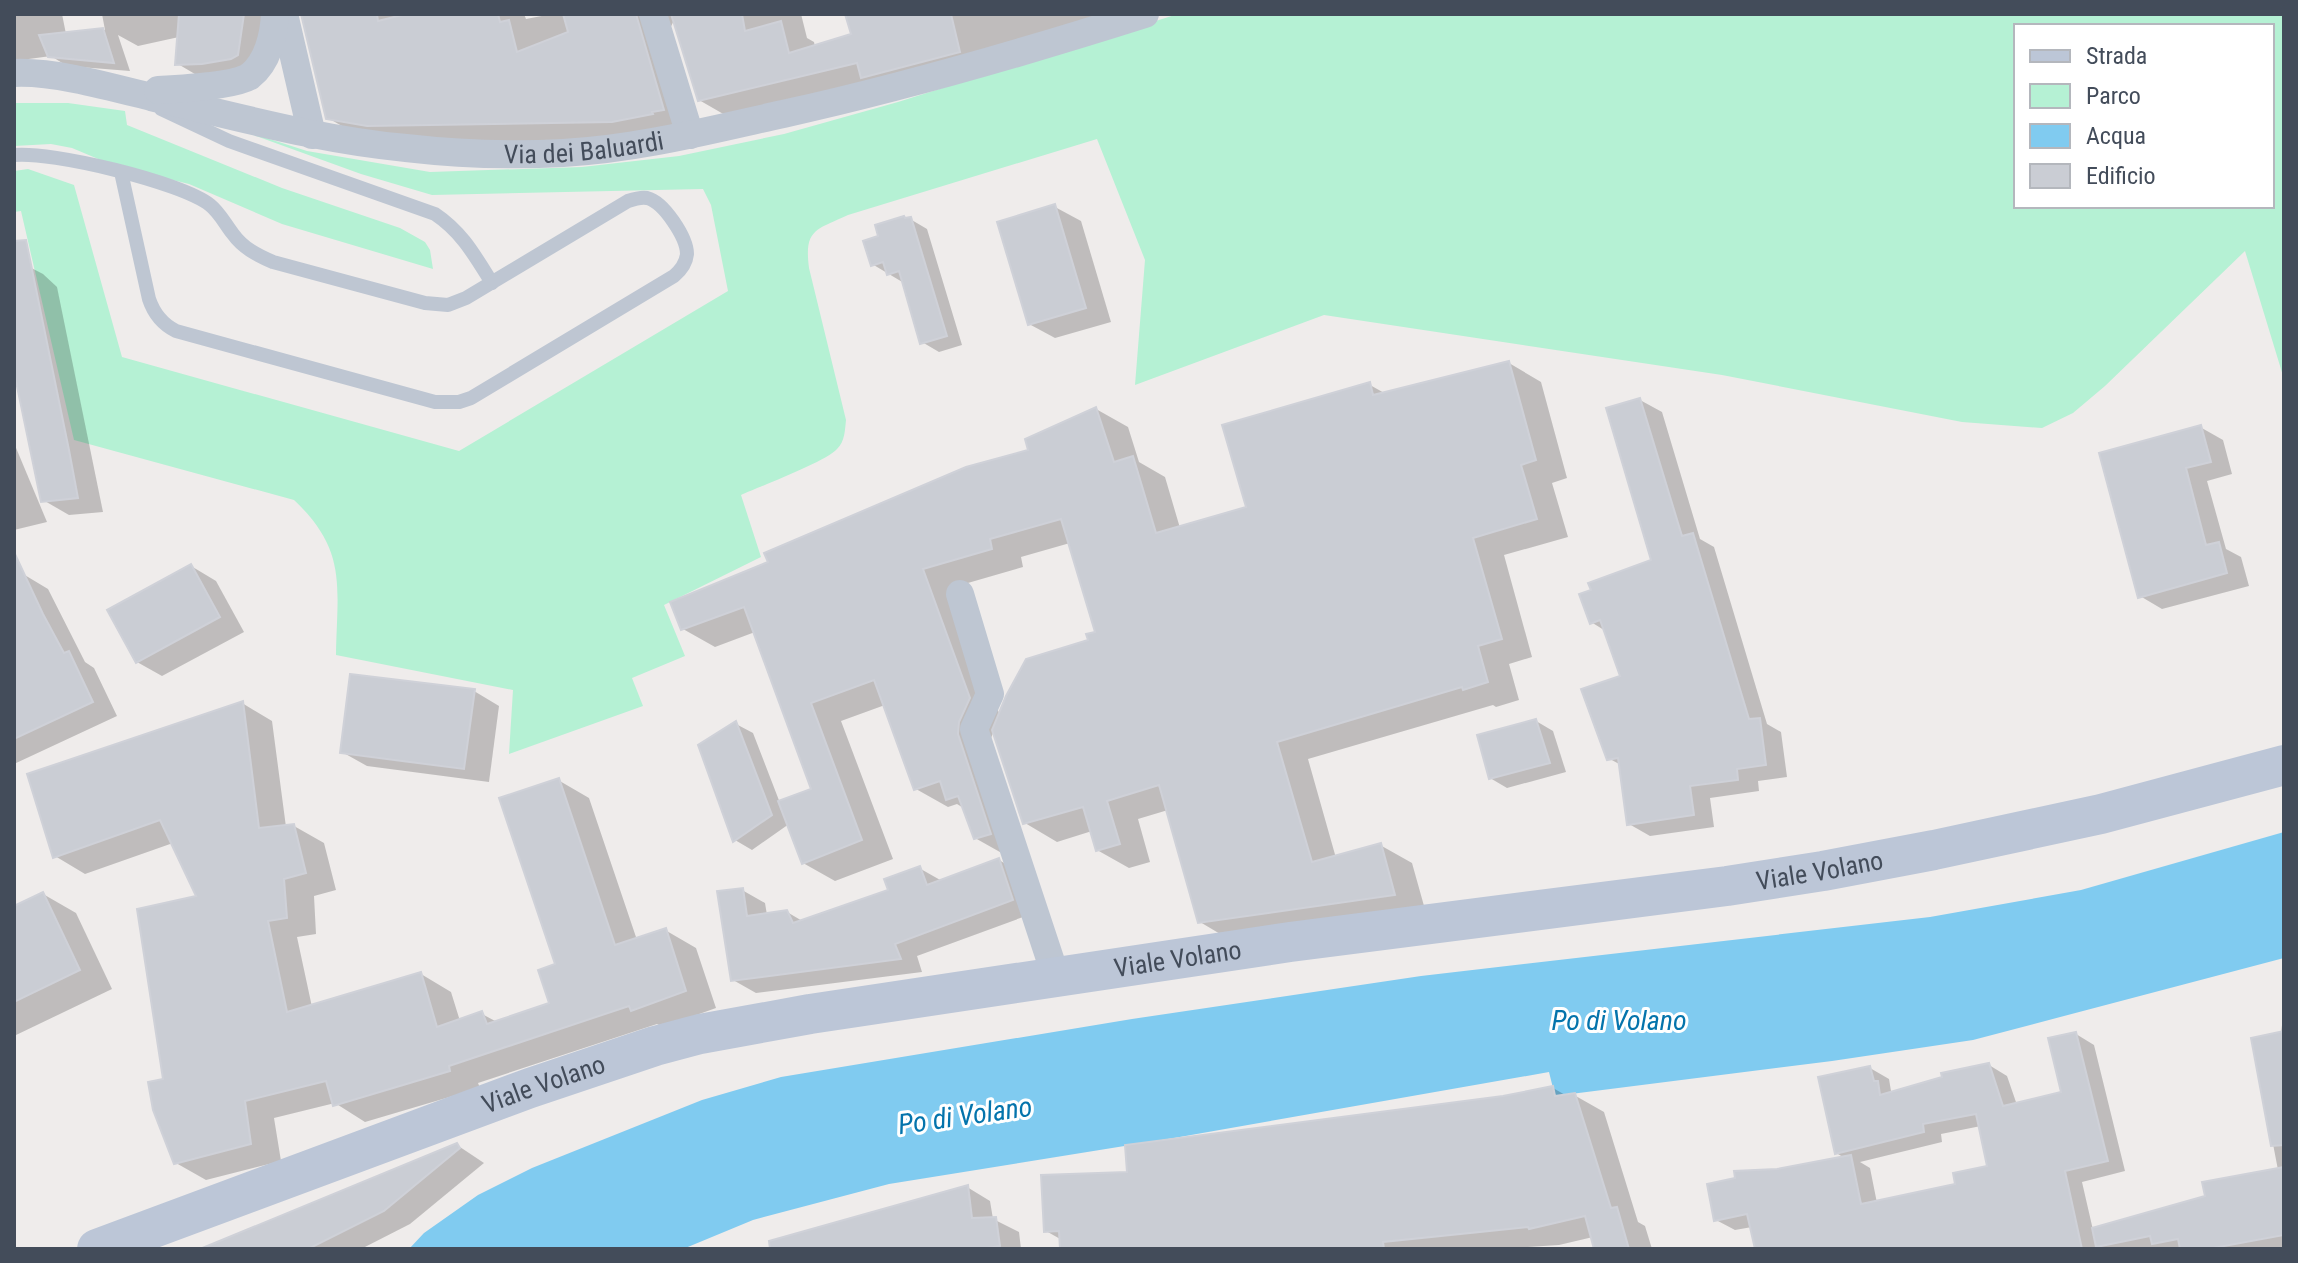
<svg xmlns="http://www.w3.org/2000/svg" width="2298" height="1263" font-family="'Roboto Condensed',sans-serif">
  <rect width="100%" height="100%" fill="#efeceb"/>
  <!-- green -->
  <g fill="#b5f1d4" fill-rule="evenodd">
    <path d="M1178 14H2284V379L2245 251 2105 386 2073 413 2042 428 1962 422 1722 375 1324 315 1135 385 1145 260 1097 139 848 215C816 230 804 229 809 268L846 420C845 429 845 442 837 449 825 462 761 486 741 495L761 557 664 605 685 656 632 678 643 706 509 754 513 690 336 655C337 587 348 551 294 500L74 440 21 211 14 212V171L28 169 74 185 122 357 459 451 728 291 711 205 703 189 432 195 361 174 217 122 307 151 430 172 582 167 679 156 784 134 898 102ZM2016 26H2272V206H2016Z"/>
    <path d="M14 103H68L125 111 127 125 282 188 400 228 425 242 430 250 433 269 282 224 189 184 115 166 72 148 51 144 14 146Z"/>
  </g>
  <!-- water -->
  <path fill="#80cbf0" d="M2284 832V958L1973 1040 1832 1061 1555 1096 1549 1072 1174 1138 889 1184 753 1220 683 1249H409L424 1233 478 1195 532 1168 702 1100 781 1077 1132 1019 1421 976 1930 917 2081 890Z"/>
  <!-- shadow -->
  <g fill="#0003" fill-rule="evenodd">
    <path d="M14 14H62L66 34 105 30 102 14H279L273 68 210 83 178 64 179 37 138 46 118 35 130 71 67 66 51 56 14 61Z"/>
    <path d="M303 14H524L526 19 552 14H801L807 38 814 42 815 47 853 36 847 14H1119L732 119 699 100 674 20 669 31 696 128 646 140 401 144 361 137 328 118Z"/>
    <path d="M1055 207 1081 221 1111 322 1055 338 1029 324Z"/>
    <path d="M910 219 927 229 962 345 939 352 922 342 904 283 872 264 881 238Z"/>
    <path d="M14 259 43 274 57 287 103 512 69 515 43 500 14 362Z"/>
    <path d="M1509 363 1541 382 1567 478 1552 483 1568 537 1504 555 1532 657 1509 664 1519 700 1496 707 1493 705 1308 759 1336 858 1380 845 1412 863 1426 913 1232 941 1200 922 1168 810 1138 819 1150 862 1129 868 1097 850 1092 831 1057 842 1025 823 994 730 990 741 1007 856 975 838 965 809 957 804 948 807 916 789 885 705 841 721 893 859 835 881 803 863 789 824 752 850 735 840 736 724 753 733 780 803 813 790 755 632 715 647 683 629 1030 451 1096 409 1128 427 1139 462 1165 477 1180 528 1249 509 1370 385 1386 394ZM1070 543 1098 633 1000 716 954 587 1023 567 1021 557Z"/>
    <path d="M1640 400 1662 412 1700 539 1714 547 1767 724 1781 732 1787 777 1758 781 1759 791 1710 798 1714 827 1650 836 1629 824 1621 765 1608 758 1622 677 1604 630 1591 622 1654 562Z"/>
    <path d="M2200 427 2223 440 2232 474 2207 481 2226 549 2241 557 2249 586 2162 609 2140 596Z"/>
    <path d="M14 443 47 522 14 530Z"/>
    <path d="M191 566 216 581 244 632 162 676 137 662Z"/>
    <path d="M23 574 48 589 85 662 94 668 117 716 14 764V578Z"/>
    <path d="M474 691 499 706 489 782 367 766 342 752Z"/>
    <path d="M242 703 272 721 286 827 294 826 324 843 336 890 314 896 316 934 297 937 312 1007 421 974 451 992 460 1021 482 1014 497 1022 552 1005 558 965V780L589 798 637 940 665 930 696 948 716 1008 663 1027 657 1024 478 1083 480 1088 365 1122 335 1103 274 1118 281 1161 206 1180 176 1163 165 1080 199 897 173 843 85 874 55 856Z"/>
    <path d="M1536 721 1553 731 1566 772 1507 788 1490 778Z"/>
    <path d="M999 860 1021 873 1034 913 917 956 922 972 756 993 733 980 742 890 765 903 767 915 787 912 804 922 890 891 919 868 942 881Z"/>
    <path d="M43 894 76 913 112 989 14 1036V908Z"/>
    <path d="M2282 1025 2284 1249H2103L2097 1245 2098 1249H1757L1752 1227 1735 1230 1716 1220 1777 1171 1845 1158 1836 1153 1870 1068 1889 1079 1891 1091 1894 1092 1989 1065 2007 1076 2017 1105 2063 1094 2076 1034 2094 1045 2125 1171 2082 1182 2093 1230 2207 1198 2278 1170 2253 1040 2281 1034ZM1981 1126 1990 1168 1958 1185 1877 1203 1870 1168 1860 1162 1942 1142 1941 1134Z"/>
    <path d="M1553 1088 1567 1096 1574 1095 1604 1112 1638 1222 1645 1226 1652 1249H1596L1593 1237 1559 1245 1497 1249H1062V1240L1046 1231 1129 1174Z"/>
    <path d="M457 1145 484 1163 410 1224 361 1249H242Z"/>
    <path d="M967 1187 990 1201 993 1219 1019 1232 1021 1249H767Z"/>
  </g>
  <!-- building -->
  <g fill="#cacdd4" stroke="#cfd1d8" stroke-width="2">
    <path d="M179 14H244L238 55 231 59 202 64 175 65Z"/>
    <path d="M301 14H377L378 21 406 14H498L500 22 509 20 517 52 568 32 563 14H636L664 110 652 112 653 114 612 122 367 126 326 119Z"/>
    <path d="M671 14H742L745 31 781 21 789 53 851 34 845 14H951L960 52 861 78 857 63 698 101Z"/>
    <path d="M103 28 114 63 48 57 39 35Z"/>
    <path d="M1055 204 1086 308 1028 325 997 222Z"/>
    <path d="M904 216 905 218 911 217 947 336 920 344 899 271 887 275 883 262 871 266 863 241 878 236 875 225Z"/>
    <path d="M26 240 69 450 78 498 41 502 14 372V241Z"/>
    <path d="M1509 361 1536 460 1521 465 1537 519 1473 538 1502 639 1478 646 1488 682 1463 690 1462 687 1277 742 1312 862 1381 843 1395 895 1198 923 1159 785 1107 801 1120 844 1096 851 1083 807 1023 824 992 730 1006 696 1026 659 1088 640 1086 634 1095 632 1061 519 990 539 992 549 923 569 970 698 959 722 958 734 991 834 974 839 958 796 946 800 940 781 914 790 874 680 811 703 862 840 802 864 778 801 811 789 744 607 681 630 670 602 768 562 764 553 966 467 1028 450 1025 439 1096 407 1114 462 1133 456 1156 533 1246 507 1222 425 1370 382 1373 395Z"/>
    <path d="M1640 398 1682 536 1693 533 1749 719 1760 718 1766 765 1737 769 1738 780 1690 786 1694 815 1627 825 1618 758 1607 760 1581 689 1620 676 1600 620 1590 624 1579 594 1591 590 1588 583 1651 560 1606 408Z"/>
    <path d="M2201 425 2211 462 2186 468 2206 545 2219 542 2227 573 2138 598 2099 453Z"/>
    <path d="M14 552 43 614 64 653 69 651 93 702 14 739Z"/>
    <path d="M191 564 220 617 136 663 107 610Z"/>
    <path d="M350 674 475 689 464 769 340 753Z"/>
    <path d="M243 701 259 828 294 824 306 873 284 879 287 918 268 921 287 1012 421 972 437 1027 482 1011 487 1024 549 1003 538 970 555 964 499 798 559 778 615 945 666 928 686 991 631 1011 629 1006 449 1066 450 1071 333 1106 326 1081 245 1101 251 1144 174 1164 153 1110 148 1082 163 1079 137 909 196 896 160 820 53 858 27 774Z"/>
    <path d="M1536 719 1550 763 1489 779 1477 735Z"/>
    <path d="M736 721 772 815 733 842 698 745Z"/>
    <path d="M999 858 1013 900 895 944 901 959 731 981 717 891 743 888 747 916 787 910 793 923 888 890 884 879 920 866 927 885Z"/>
    <path d="M43 892 80 970 14 1002V906Z"/>
    <path d="M2284 1031V1145L2271 1146 2251 1038Z"/>
    <path d="M2076 1032 2108 1161 2065 1171 2082 1249H1755L1747 1214 1714 1221 1707 1184 1735 1178 1734 1171 1777 1169 1851 1155 1861 1204 1955 1184 1953 1173 1987 1166 1976 1114 1923 1124 1924 1132 1835 1154 1818 1077 1870 1066 1874 1081H1878L1880 1095 1942 1077 1941 1073 1989 1063 2003 1106 2061 1092 2048 1038Z"/>
    <path d="M1553 1086 1555 1096 1575 1093 1611 1208 1617 1207 1629 1249H1594L1585 1216 1529 1229 1528 1227 1383 1242 1384 1249H1060L1059 1231 1044 1232 1041 1175 1127 1172 1125 1145 1503 1096Z"/>
    <path d="M457 1143 460 1148 384 1211 308 1249H200Z"/>
    <path d="M2284 1167V1235L2208 1249H2180L2178 1239 2152 1244 2150 1236 2096 1247 2092 1228 2205 1196 2202 1182Z"/>
    <path d="M968 1185 972 1218 996 1217 1000 1246 980 1249H770L769 1241Z"/>
  </g>
  <g fill="none" stroke-linecap="round" stroke-linejoin="round">
    <!-- service -->
    <g stroke="#bec6d2" stroke-width="14">
      <path d="M161 109 229 141 435 214C462 232 475 256 492 283"/>
      <path d="M14 155C51 151 181 182 210 205 220 213 225 224 233 234 243 248 257 255 273 262L425 303 448 305 466 298 628 201C634 199 641 197 647 198 664 202 687 238 687 254 686 264 681 270 674 276L471 398 459 402H435L176 331C162 324 154 314 149 299L121 172"/>
    </g>
    <!-- minor -->
    <g stroke="#bec6d2" stroke-width="28">
      <path d="M284 14 312 135"/>
      <path d="M653 14 690 135"/>
      <path id="s1" d="M14 73C54 71 111 87 151 97 235 116 319 140 406 148 458 154 510 156 563 153 638 149 710 130 783 114 906 87 1025 52 1145 14"/>
      <path d="M158 90C178 89 236 86 250 76 268 62 274 35 275 14"/>
      <path d="M960 594 990 694 974 729 1056 977"/>
    </g>
    <!-- secondary -->
    <path stroke="#bcc6d7" stroke-width="40" id="s2" d="M97 1249 530 1088 655 1046 700 1034 810 1014 1290 942 1727 886 1823 871 1934 850 2101 814 2284 765"/>
  </g>
  <g text-anchor="middle" stroke-width="6" stroke-linejoin="round" paint-order="stroke">
    <!-- street labels -->
    <g font-size="26" fill="#434c5a" stroke="#fff">
      <text dy="9" stroke="none"><textPath href="#s1" startOffset="578">Via dei Baluardi</textPath></text>
      <text dy="9" stroke="none"><textPath href="#s2" startOffset="1772">Viale Volano</textPath></text>
      <text dy="9" stroke="none"><textPath href="#s2" startOffset="1124">Viale Volano</textPath></text>
      <text dy="9" stroke="none"><textPath href="#s2" startOffset="476">Viale Volano</textPath></text>
    </g>
    <!-- water labels -->
    <g font-size="28" font-style="italic" fill="#0474ac" stroke="#fff">
      <text x="1619" y="1030">Po di Volano</text>
      <text transform="translate(965 1115) rotate(-8)" y="10">Po di Volano</text>
    </g>
  </g>
  <!-- border -->
  <rect width="2298" height="1263" fill="none" stroke="#434c5a" stroke-width="32"/>
  <!-- legend -->
  <rect x="2014" y="24" width="260" height="184" fill="#ffffff" stroke="#b4b7bd" stroke-width="2"/>
  <rect x="2030" y="50" width="40" height="12" fill="#bcc6d7" stroke="#b4b7bd" stroke-width="2"/>
  <text x="2086" y="64" font-size="24" fill="#434c5a">Strada</text>
  <rect x="2030" y="84" width="40" height="24" fill="#b5f1d4" stroke="#b4b7bd" stroke-width="2"/>
  <text x="2086" y="104" font-size="24" fill="#434c5a">Parco</text>
  <rect x="2030" y="124" width="40" height="24" fill="#80cbf0" stroke="#b4b7bd" stroke-width="2"/>
  <text x="2086" y="144" font-size="24" fill="#434c5a">Acqua</text>
  <rect x="2030" y="164" width="40" height="24" fill="#cacdd4" stroke="#b4b7bd" stroke-width="2"/>
  <text x="2086" y="184" font-size="24" fill="#434c5a">Edificio</text>
</svg>
